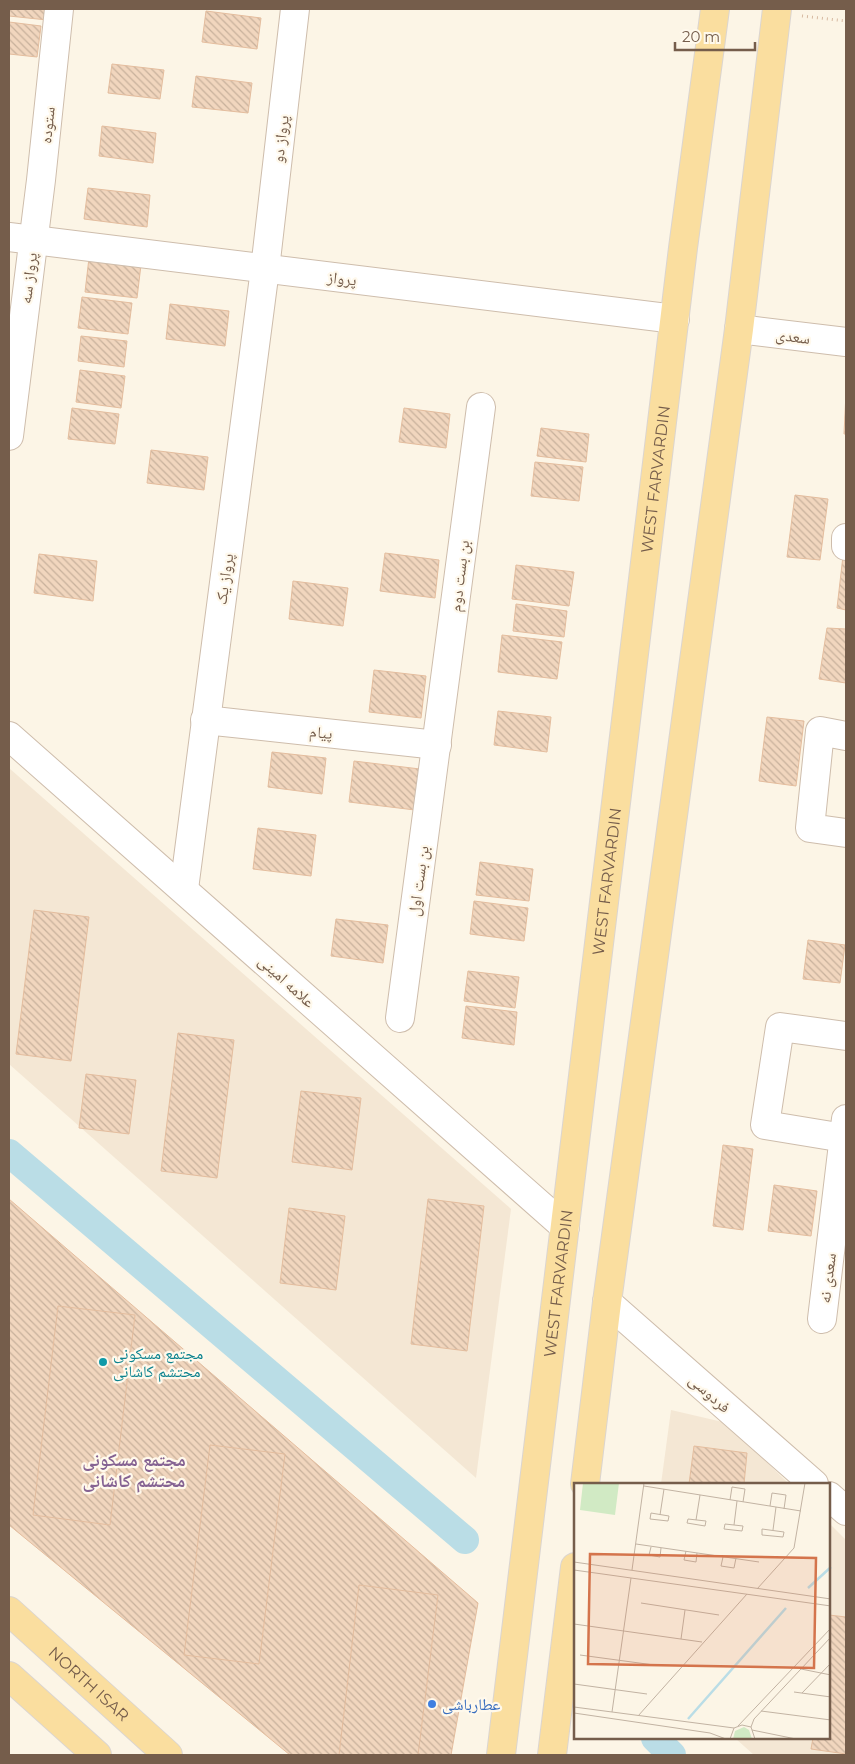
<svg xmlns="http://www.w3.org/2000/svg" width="855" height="1764" font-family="Montserrat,'Noto Naskh Arabic',sans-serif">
  <defs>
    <pattern id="building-back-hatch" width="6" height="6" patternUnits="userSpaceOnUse" patternTransform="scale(1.25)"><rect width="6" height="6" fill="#f1d6be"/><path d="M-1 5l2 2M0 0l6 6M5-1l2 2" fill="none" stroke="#c8b19c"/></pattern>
  </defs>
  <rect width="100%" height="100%" fill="#fcf5e6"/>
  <!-- residential -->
  <g fill="#f4e7d4">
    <path d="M9 768 511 1209 476 1478 9 1064Z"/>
    <path d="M671 1410 727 1423 789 1484H661Z"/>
    <path d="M829 1523 846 1540V1755H754L735 1738H829Z"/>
  </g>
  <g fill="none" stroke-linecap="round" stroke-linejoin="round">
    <!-- canal -->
    <g stroke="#badde6" stroke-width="28">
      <path d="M9 1153 465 1540"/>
      <path d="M655 1738 672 1755"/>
    </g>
  </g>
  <!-- building -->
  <g fill="url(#building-back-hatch)" stroke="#e4bd9e">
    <path d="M9 9H48L47 20 9 16Z"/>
    <path d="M206 11 261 18 257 49 202 42Z"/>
    <path d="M9 22 41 26 37 57 9 54Z"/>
    <path d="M112 64 164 70 160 99 108 93Z"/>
    <path d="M196 76 252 83 248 113 192 107Z"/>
    <path d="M102 126 156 133 153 163 99 156Z"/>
    <path d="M88 188 150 195 147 227 84 219Z"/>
    <path d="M89 258 141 265 137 298 85 292Z"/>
    <path d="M82 297 132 303 128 334 78 328Z"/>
    <path d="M170 304 229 311 225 346 166 339Z"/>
    <path d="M81 336 127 341 124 367 78 361Z"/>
    <path d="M80 370 125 376 121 408 76 402Z"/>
    <path d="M846 393V434H844Z"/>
    <path d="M72 408 119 414 115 444 68 439Z"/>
    <path d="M404 408 450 414 446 448 399 442Z"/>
    <path d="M541 428 589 434 586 462 537 456Z"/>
    <path d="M151 450 208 457 204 490 147 483Z"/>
    <path d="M535 462 583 467 579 501 531 496Z"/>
    <path d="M795 495 828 499 820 560 787 557Z"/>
    <path d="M385 553 439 560 435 598 380 591Z"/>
    <path d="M39 554 97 561 93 601 34 593Z"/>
    <path d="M843 556H846V610L837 608Z"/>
    <path d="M516 565 574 572 569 606 512 599Z"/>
    <path d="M293 581 348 588 343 626 289 619Z"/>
    <path d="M516 604 567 611 564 637 513 631Z"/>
    <path d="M827 628 846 629V683L819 679Z"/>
    <path d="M502 635 562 642 557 679 498 672Z"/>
    <path d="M374 670 426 676 421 718 369 712Z"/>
    <path d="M498 711 551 717 547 752 494 745Z"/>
    <path d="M767 717 804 721 796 786 759 781Z"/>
    <path d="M272 752 326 758 322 794 268 787Z"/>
    <path d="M354 761 420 769 415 810 349 802Z"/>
    <path d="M258 828 316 835 311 876 253 869Z"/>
    <path d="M480 862 533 869 529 901 476 895Z"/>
    <path d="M474 901 528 908 524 941 470 934Z"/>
    <path d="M34 910 89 917 71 1061 16 1054Z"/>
    <path d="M336 919 388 925 383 963 331 956Z"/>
    <path d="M808 940 845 945 840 983 803 979Z"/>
    <path d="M468 971 519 977 515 1008 464 1001Z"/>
    <path d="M466 1006 517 1012 514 1045 462 1038Z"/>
    <path d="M178 1033 234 1040 217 1178 161 1171Z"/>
    <path d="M86 1074 136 1080 129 1134 79 1128Z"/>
    <path d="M301 1091 361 1098 352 1170 292 1162Z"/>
    <path d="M723 1145 753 1149 743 1230 713 1226Z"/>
    <path d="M774 1185 817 1191 811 1236 768 1231Z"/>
    <path d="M9 1199 478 1603 451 1755H290L9 1525Z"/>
    <path d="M428 1199 484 1206 467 1351 411 1344Z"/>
    <path d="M289 1208 345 1216 336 1290 280 1283Z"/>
    <path d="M58 1306 135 1315 110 1525 33 1515Z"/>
    <path d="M210 1445 285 1454 259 1664 184 1655Z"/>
    <path d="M694 1446 747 1453 744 1484H689Z"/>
    <path d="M359 1585 438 1595 418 1755H339Z"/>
    <path d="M829 1615 846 1617V1754L811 1749 813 1738H829Z"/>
  </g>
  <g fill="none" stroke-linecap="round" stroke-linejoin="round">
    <defs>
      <g id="minor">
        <path d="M9 237 675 319"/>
        <path d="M739 329 846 342"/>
        <path d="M9 436 41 180 59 9"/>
        <path d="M846 538V546"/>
        <path d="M205 720 437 745"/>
        <path d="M9 736 565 1227"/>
        <path d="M846 736 820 731 810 828 846 833"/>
        <path d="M184 889 265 269 295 9"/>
        <path d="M400 1018 481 407"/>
        <path d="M844 1138 765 1125 780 1027 846 1036"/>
        <path d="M607 1302 814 1484"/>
        <path d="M822 1319 846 1119"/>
        <path d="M829 1496 846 1511"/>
      </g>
      <g id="major">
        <path d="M585 1484 607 1302 739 329 777 9"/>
        <path id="s1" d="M9 1611 168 1755"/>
        <path d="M9 1676 97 1755"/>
        <path id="s2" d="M501 1755 683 248 715 9"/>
        <path d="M552 1755 575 1567"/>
      </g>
    </defs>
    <!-- minor casing -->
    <use href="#minor" stroke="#cebdac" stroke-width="30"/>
    <!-- major casing -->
    <use href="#major" stroke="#dbd5d0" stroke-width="30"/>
    <!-- path -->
    <path stroke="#d6b9a1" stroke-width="3" stroke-dasharray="1 4" stroke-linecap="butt" d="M802 16 846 21"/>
    <!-- minor -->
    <use href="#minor" stroke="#fff" stroke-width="28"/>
    <!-- major -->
    <use href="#major" stroke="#fade9f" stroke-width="28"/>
  </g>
  <!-- markers -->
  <circle fill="#0f9aa8" stroke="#fff9ec" stroke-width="2" cx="103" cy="1362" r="5"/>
  <circle fill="#3f7fe0" stroke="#fff9ec" stroke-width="2" cx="432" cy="1704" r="5"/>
  <g text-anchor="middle" stroke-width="4.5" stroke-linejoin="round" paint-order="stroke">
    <!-- street labels -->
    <g font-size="16" fill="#755d4b" stroke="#fff9ec">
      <text transform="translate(47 125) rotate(-84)" y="6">ستوده</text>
      <text transform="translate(280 139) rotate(-83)" y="6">پرواز دو</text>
      <text transform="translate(28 278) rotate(-83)" y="6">پرواز سه</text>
      <text transform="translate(342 278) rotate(7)" y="6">پرواز</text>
      <text transform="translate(793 336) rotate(7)" y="6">سعدی</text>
      <text dy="6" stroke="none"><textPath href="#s2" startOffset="1285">WEST FARVARDIN</textPath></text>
      <text transform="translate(459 576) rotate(-83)" y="6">بن بست دوم</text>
      <text transform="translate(224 579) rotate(-82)" y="6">پرواز یک</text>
      <text transform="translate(321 732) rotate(6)" y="6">پیام</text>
      <text transform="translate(418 881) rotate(-82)" y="6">بن بست اول</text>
      <text dy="6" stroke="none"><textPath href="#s2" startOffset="880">WEST FARVARDIN</textPath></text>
      <text transform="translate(287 981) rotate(42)" y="6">علامه امینی</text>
      <text transform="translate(827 1278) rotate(-83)" y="6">سعدی نه</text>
      <text dy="6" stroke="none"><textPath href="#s2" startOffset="475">WEST FARVARDIN</textPath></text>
      <text transform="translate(710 1393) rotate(42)" y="6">فردوسی</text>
      <text dy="6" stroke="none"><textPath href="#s1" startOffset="108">NORTH ISAR</textPath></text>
    </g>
    <!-- culture labels -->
    <g font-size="16" fill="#0d838f" stroke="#fff9ec" text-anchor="start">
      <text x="113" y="1359">مجتمع مسکونی<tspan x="113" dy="18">محتشم کاشانی</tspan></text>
    </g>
    <!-- shop labels -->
    <g font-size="16" fill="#366cbe" stroke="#fff9ec" text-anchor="start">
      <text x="442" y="1710">عطارباشی</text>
    </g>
    <!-- neighbourhood labels -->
    <g font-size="18" font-weight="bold" fill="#856292" stroke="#fff9ec">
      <text x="134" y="1466">مجتمع مسکونی<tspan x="134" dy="21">محتشم کاشانی</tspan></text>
    </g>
  </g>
  <!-- overview -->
  <g transform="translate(574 1483)">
    <rect width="256" height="256" fill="#fcf5e6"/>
    <path d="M9 0H45L41 32 6 27ZM170 244 175 247 178 256H159L161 248Z" fill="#d1eac4"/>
    <path fill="none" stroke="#badde6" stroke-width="2.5" d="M234 105 257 84M114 236 212 125"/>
    <path fill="none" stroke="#c2b3a3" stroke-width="1" d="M70 3 227 28M156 17 158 4 171 6 169 19M196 23 198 10 212 12 210 26M77 30 95 33 94 38 76 36ZM86 32 90 6M114 36 132 38 131 43 113 40ZM122 37 126 12M151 41 169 43 168 48 150 46ZM160 42 163 18M188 46 210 49 209 54 188 52ZM199 47 202 24M62 61 185 79M77 64 75 72 86 74 87 65M112 68 110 77 122 79 123 70M149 74 147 83 160 85 162 75M0 79 257 116M0 87 257 123M58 87 70 0M183 106 220 65 231 0M67 120 145 132M0 141 128 159M107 156 111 127M6 172 80 182M227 186 257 192M0 201 73 211M220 209 257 214M228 210 257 180M0 224 160 245M187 228 257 237M38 229 57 95M0 230 136 250 152 256M64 233 173 111M164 243 257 145M177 244 180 236 257 154M178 247 222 256M156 256 160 245 168 242 177 244 181 256"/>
    <path fill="#d4744c" fill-opacity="0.15" stroke="#d4744c" stroke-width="2.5" d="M16 71 242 75 240 185 14 181Z"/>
    <rect width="256" height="256" fill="none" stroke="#755d4b" stroke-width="2.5"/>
  </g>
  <!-- border -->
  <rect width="855" height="1764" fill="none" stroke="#755d4b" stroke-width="20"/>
  <!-- scale -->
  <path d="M675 42v8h80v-8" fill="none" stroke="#755d4b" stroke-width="2.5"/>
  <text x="682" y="42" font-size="15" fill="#755d4b" stroke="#fff9ec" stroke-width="4" paint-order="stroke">20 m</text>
</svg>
